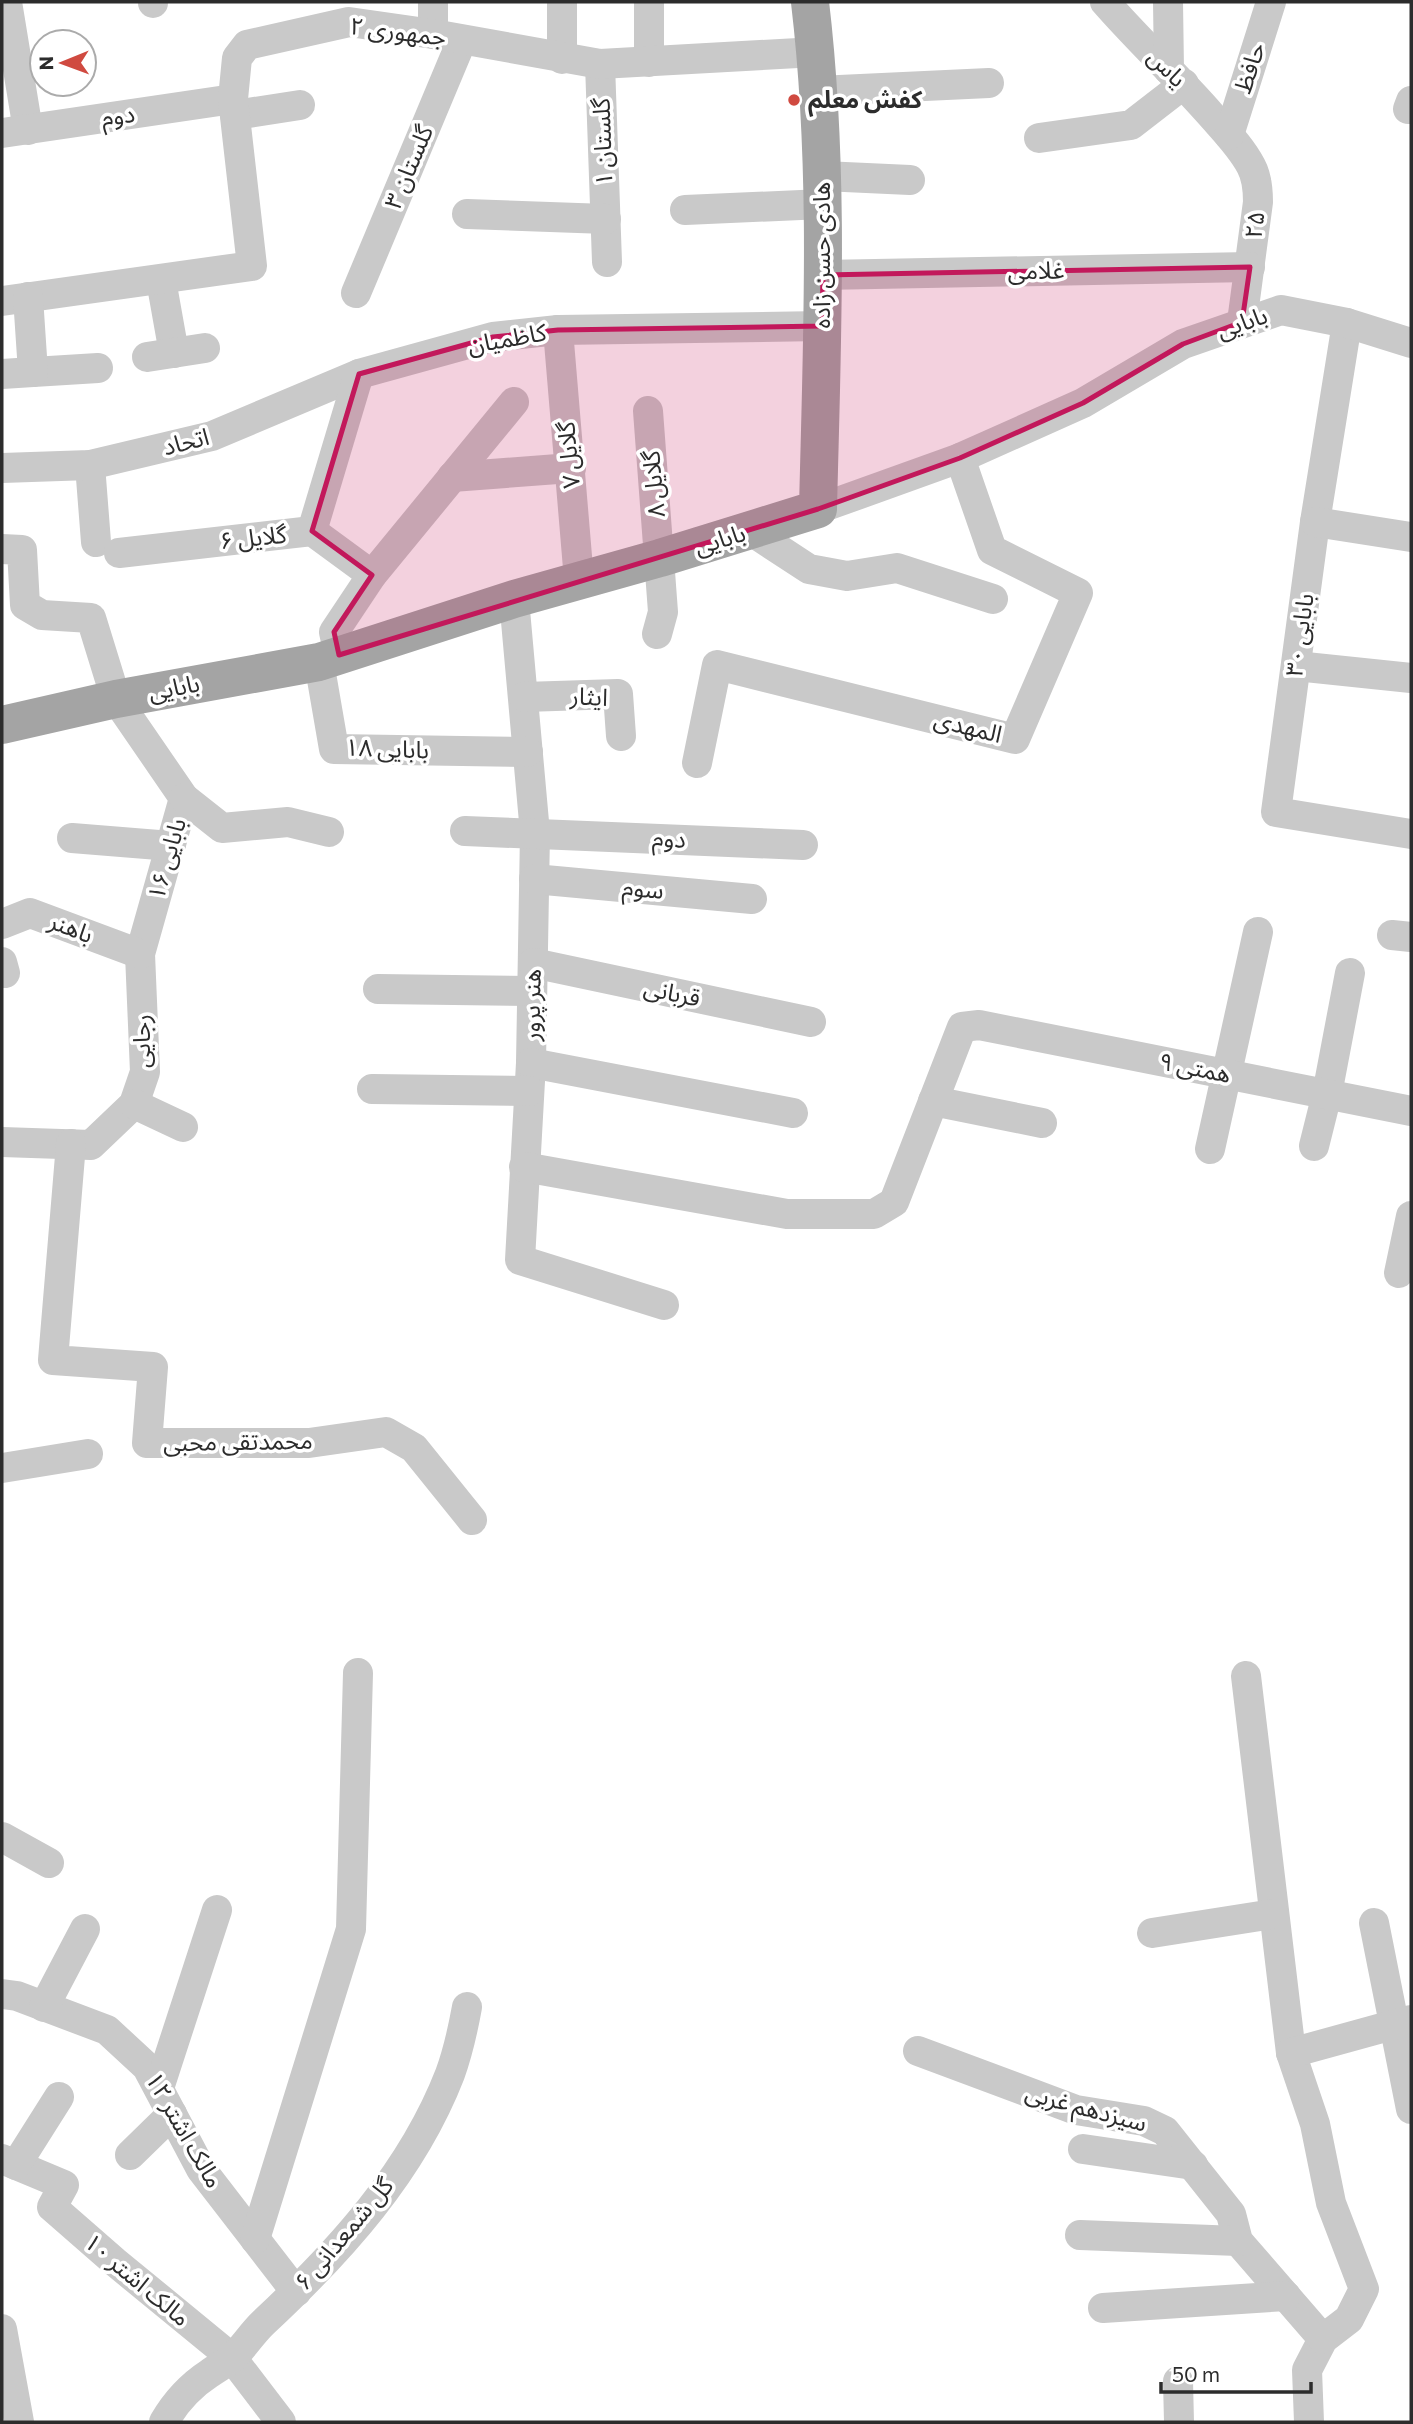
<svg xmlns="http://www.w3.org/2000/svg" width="1413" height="2424" font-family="Commissioner,'Noto Sans Arabic',sans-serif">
  <rect width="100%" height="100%" fill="#fff"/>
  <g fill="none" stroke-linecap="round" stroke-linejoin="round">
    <!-- minor -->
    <g stroke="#c9c9c9" stroke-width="30">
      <path d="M7 2 28 130"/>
      <path d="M153 2V3"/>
      <path d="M649 2V62"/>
      <path d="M1105 2C1139 41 1177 76 1211 115 1225 131 1241 147 1251 166 1257 177 1258 189 1258 202L1242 322"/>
      <path d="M1168 2 1169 70"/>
      <path d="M433 34V2"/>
      <path d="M562 59V2"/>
      <path d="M600 64 607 262"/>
      <path d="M818 91 989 83"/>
      <path d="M1408 109 1411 101"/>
      <path d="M235 115 300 105"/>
      <path d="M2 133 233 99"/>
      <path d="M1229 135 1271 2"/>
      <path d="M1039 138 1131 125 1184 84"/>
      <path d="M823 176 910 180"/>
      <path d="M685 210 823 204"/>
      <path d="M467 214 606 219"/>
      <path d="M823 275 1250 267"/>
      <path d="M161 280 174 353"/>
      <path d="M356 293 462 40"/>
      <path d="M2 301 252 266 233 99 237 58 247 45 349 22 433 34 600 64 816 52"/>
      <path d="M1347 323 1315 522 1276 812 1411 834"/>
      <path d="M558 330 579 580"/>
      <path d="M147 357 205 348"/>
      <path d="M33 372 98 368"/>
      <path d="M2 374 33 372 28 297"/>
      <path d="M648 411 663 612 657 634"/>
      <path d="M90 465 96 542"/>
      <path d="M2 468 90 465 212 436 359 374 493 337 558 330 822 326"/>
      <path d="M452 477 571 468"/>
      <path d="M818 509 960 458 1083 403 1183 344 1281 310 1347 323 1411 343"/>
      <path d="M1315 522 1411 537"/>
      <path d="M312 531 359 374"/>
      <path d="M751 531 809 569 847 576 897 568 993 599"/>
      <path d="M2 549 22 550 25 605 42 615 91 618 116 699 184 798 140 954 145 1072 134 1104 91 1145 2 1142"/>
      <path d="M119 553 312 531 372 575"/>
      <path d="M514 599 535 833 531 1063 520 1260 664 1305"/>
      <path d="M339 655 334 632 372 575 514 402"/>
      <path d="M319 662 334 749 528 752"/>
      <path d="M1296 666 1411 678"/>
      <path d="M524 697 618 694 621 736"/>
      <path d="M697 763 717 665 1015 739 1078 593 992 550 960 458"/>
      <path d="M184 798 222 828 288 822 329 832"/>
      <path d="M465 831 803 845"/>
      <path d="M72 838 171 846"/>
      <path d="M534 879 752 899"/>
      <path d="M2 924 30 913 140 954"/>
      <path d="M1392 935 1411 937"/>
      <path d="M2 962 5 973"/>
      <path d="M533 963 811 1022"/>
      <path d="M378 989 532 991"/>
      <path d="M531 1063 793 1113"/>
      <path d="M372 1089 529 1091"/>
      <path d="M933 1101 1042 1123"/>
      <path d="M134 1104 183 1127"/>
      <path d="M71 1144 53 1360 153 1367 147 1443H309L386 1432 414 1448 472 1520"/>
      <path d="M1314 1146 1327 1094 1350 973"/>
      <path d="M1210 1149 1258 932"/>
      <path d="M524 1167 787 1214H874L894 1202 962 1027 979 1025 1411 1111"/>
      <path d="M1399 1273 1411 1216"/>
      <path d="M2 1468 88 1454"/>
      <path d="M1246 1676 1291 2053 1315 2124 1331 2203 1364 2289 1349 2319 1323 2339 1307 2370 1309 2422"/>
      <path d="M2 1837 49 1863"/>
      <path d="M1374 1923 1411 2109"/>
      <path d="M1152 1933 1273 1914"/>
      <path d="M2 1994 17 1996 107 2030 147 2067 201 2169 296 2292"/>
      <path d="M44 2007 85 1929"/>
      <path d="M918 2051 1076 2110 1144 2121 1165 2131 1231 2214 1238 2241 1323 2339"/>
      <path d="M1291 2053 1411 2020"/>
      <path d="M159 2088 217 1910"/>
      <path d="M1083 2149 1193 2165"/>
      <path d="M130 2155 172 2114"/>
      <path d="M2 2159 64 2185 52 2207 115 2262 232 2358 281 2422"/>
      <path d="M16 2165 59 2097"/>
      <path d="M1080 2235 1238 2241"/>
      <path d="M255 2239 351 1929 358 1673"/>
      <path d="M1103 2308 1286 2296"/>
      <path d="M2 2329 19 2422"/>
      <path d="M1178 2381 1179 2422"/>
      <path d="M164 2422C176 2401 190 2386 210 2373 217 2368 226 2363 232 2358 244 2347 252 2333 264 2322 340 2251 412 2172 450 2074 458 2052 463 2029 467 2007"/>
    </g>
    <!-- major -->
    <path stroke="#a4a4a4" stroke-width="38" d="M2 725 116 699 319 662 514 599 660 558 818 509C822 340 830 170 810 2"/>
  </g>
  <!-- marked area -->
  <path fill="#c2185b" fill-opacity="0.2" stroke="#c2185b" stroke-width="5" stroke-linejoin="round" d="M1250 267 1242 322 1183 344 1083 403 960 458 818 509 339 655 334 632 372 575 312 531 359 374 493 337 558 330 822 326 823 275Z"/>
  <!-- markers -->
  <circle fill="#d04a40" stroke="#fff" stroke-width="2.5" cx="794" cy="100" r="7"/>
  <g text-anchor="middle" stroke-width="7" stroke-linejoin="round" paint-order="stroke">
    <!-- street labels -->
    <g font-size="24" fill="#2c2c2c" stroke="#fff">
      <text transform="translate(398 32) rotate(7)" y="8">جمهوری ۲</text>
      <text transform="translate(1167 68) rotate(45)" y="8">یاس</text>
      <text transform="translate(1250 68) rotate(-72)" y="8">حافظ</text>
      <text transform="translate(118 116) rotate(-8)" y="8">دوم</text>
      <text transform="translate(603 142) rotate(-92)" y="8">گلستان ۱</text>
      <text transform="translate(409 167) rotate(-67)" y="8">گلستان ۳</text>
      <text transform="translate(1255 225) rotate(-83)" y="8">۲۵</text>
      <text transform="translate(822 255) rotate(-90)" y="8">هادی حسن زاده</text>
      <text transform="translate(1036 271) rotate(-1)" y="8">غلامی</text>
      <text transform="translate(1242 323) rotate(-19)" y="8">بابایی</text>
      <text transform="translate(507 339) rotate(-10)" y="8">کاظمیان</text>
      <text transform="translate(186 442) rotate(-14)" y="8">اتحاد</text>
      <text transform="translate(569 455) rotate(-95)" y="8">گلایل ۷</text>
      <text transform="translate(654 484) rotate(-95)" y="8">گلایل ۸</text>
      <text transform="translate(253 538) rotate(-6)" y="8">گلایل ۶</text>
      <text transform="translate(720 540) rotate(-17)" y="8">بابایی</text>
      <text transform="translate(1300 635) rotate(-82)" y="8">بابایی ۳۰</text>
      <text transform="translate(174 688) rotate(-11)" y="8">بابایی</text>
      <text transform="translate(589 697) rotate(3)" y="8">ایثار</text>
      <text transform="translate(968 727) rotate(14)" y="8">المهدی</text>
      <text transform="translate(387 749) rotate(2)" y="8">بابایی ۱۸</text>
      <text transform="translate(669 839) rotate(3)" y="8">دوم</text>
      <text transform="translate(167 859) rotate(-74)" y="8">بابایی ۱۶</text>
      <text transform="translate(643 889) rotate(5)" y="8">سوم</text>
      <text transform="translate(71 928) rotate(21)" y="8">باهنر</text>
      <text transform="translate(672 993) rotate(12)" y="8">قربانی</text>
      <text transform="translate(532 1005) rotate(-89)" y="8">هنر پرور</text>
      <text transform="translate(142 1041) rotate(-90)" y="8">رجایی</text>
      <text transform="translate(1195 1068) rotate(11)" y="8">همتی ۹</text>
      <text transform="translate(238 1442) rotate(-1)" y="8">محمدتقی محبی</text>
      <text transform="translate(1086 2108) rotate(15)" y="8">سیزدهم غربی</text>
      <text transform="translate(184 2130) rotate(60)" y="8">مالک اشتر ۱۲</text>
      <text transform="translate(344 2234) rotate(-50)" y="8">گل شمعدانی ۶</text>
      <text transform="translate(137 2280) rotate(40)" y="8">مالک اشتر ۱۰</text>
    </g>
    <!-- poi labels -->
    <g font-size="24" font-weight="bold" fill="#2c2c2c" stroke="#fff" text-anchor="start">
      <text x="808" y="108">کفش معلم</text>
    </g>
  </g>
  <!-- border -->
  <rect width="1413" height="2424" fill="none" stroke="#2c2c2c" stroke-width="7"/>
  <!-- north arrow -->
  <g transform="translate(63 63) rotate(269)"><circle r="33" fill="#ffffff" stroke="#ababab" stroke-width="2"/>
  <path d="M0-5L12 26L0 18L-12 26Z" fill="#d04a40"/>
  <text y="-10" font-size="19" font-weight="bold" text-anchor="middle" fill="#2c2c2c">N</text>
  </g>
  <!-- scale -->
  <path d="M1161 2382v10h150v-10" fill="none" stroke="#2c2c2c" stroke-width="3.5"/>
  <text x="1172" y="2382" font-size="21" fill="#2c2c2c" stroke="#ffffff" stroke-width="5" paint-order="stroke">50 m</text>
</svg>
